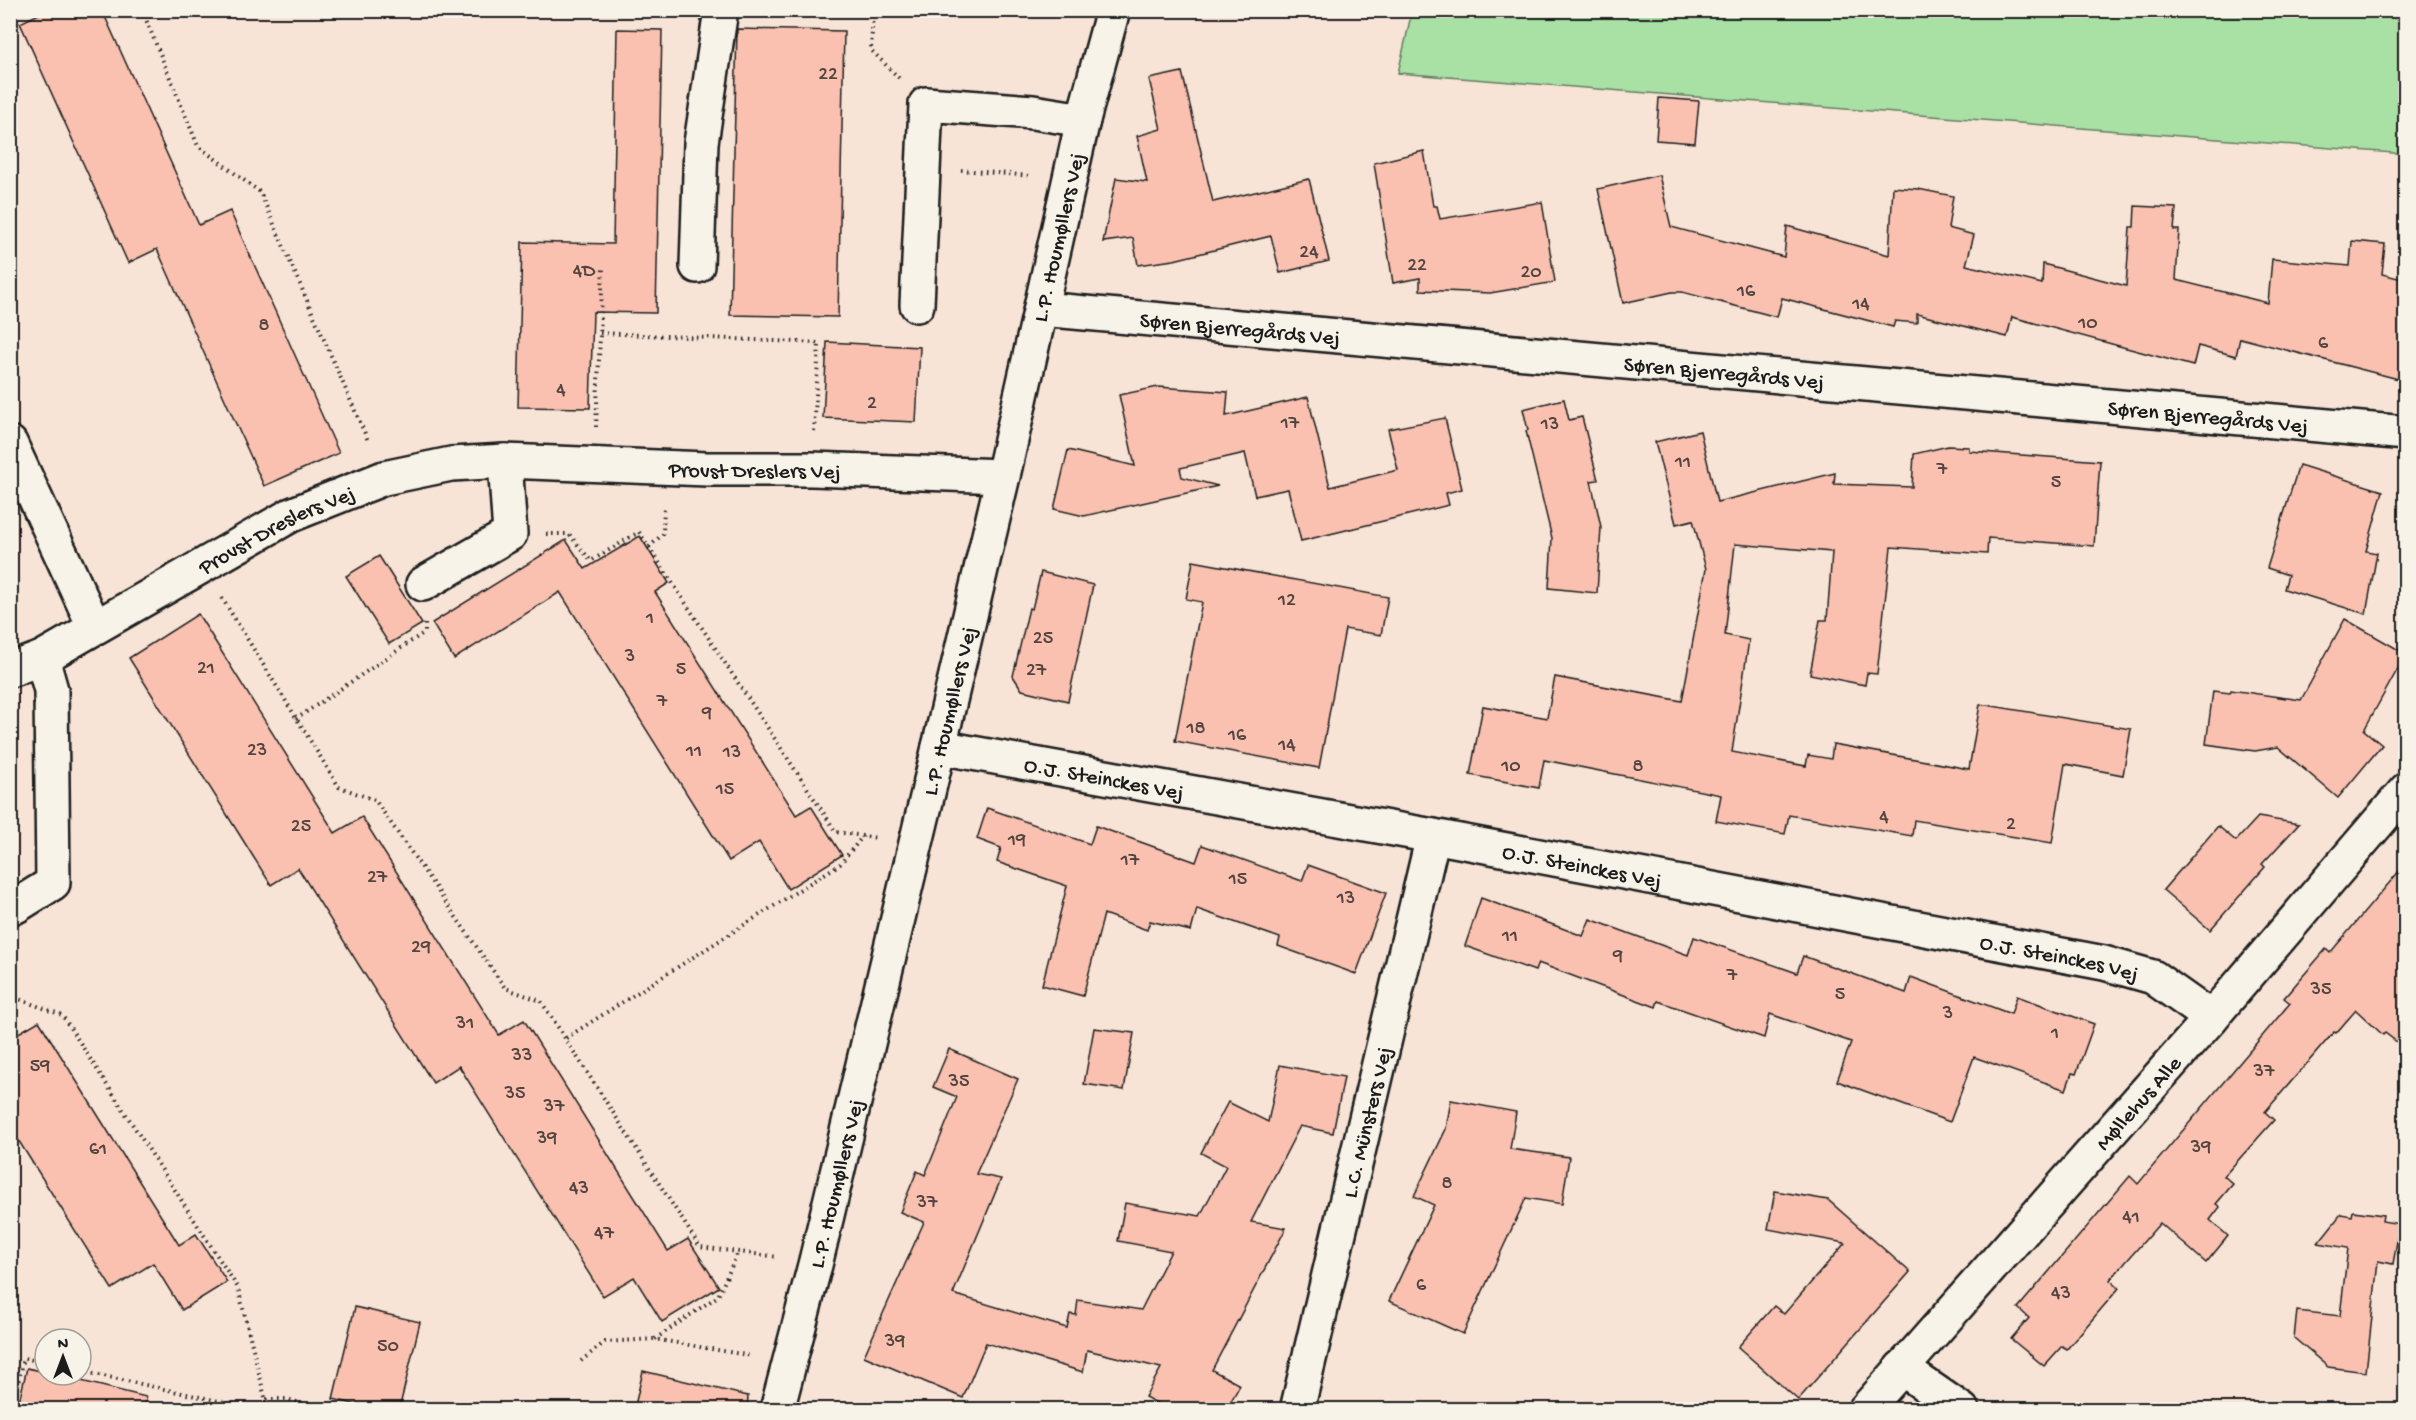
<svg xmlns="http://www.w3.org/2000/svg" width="2416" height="1420" font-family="'Gochi Hand',sans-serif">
  <rect width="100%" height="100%" fill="#f8e4d7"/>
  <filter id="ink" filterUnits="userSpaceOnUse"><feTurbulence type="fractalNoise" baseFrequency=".0167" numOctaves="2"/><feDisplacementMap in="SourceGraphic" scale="12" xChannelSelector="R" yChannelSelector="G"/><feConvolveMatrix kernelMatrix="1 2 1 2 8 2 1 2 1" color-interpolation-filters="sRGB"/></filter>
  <g filter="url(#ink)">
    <!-- green -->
    <path fill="#a9e0a4" stroke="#627e60" stroke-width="1.5" d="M1412 11H2405V154L1398 73Z"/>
    <!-- building -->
    <g fill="#fac1b0" stroke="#1c1c1c" stroke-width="1.5">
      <path d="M47 10H102L199 225 230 211 339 453 264 486 157 249 128 263 20 23Z"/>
      <path d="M617 29 662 30 656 313 593 312 590 408 518 407 522 242 613 244Z"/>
      <path d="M737 29 844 31 838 317 730 315Z"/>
      <path d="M1182 72 1213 202 1309 179 1329 261 1280 273 1271 236 1174 260 1138 265 1133 238 1103 242 1116 178 1147 182 1137 136 1161 129 1149 79Z"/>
      <path d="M1659 98 1699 101 1695 143 1656 140Z"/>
      <path d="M1424 151 1433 206H1437L1440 219 1542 202 1555 282 1490 293 1420 290V278L1393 283 1374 163Z"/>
      <path d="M1659 175 1671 227 1784 257 1787 226 1889 255 1893 187 1918 189 1953 196 1948 228 1974 235 1966 265 2042 284 2043 264 2126 286 2130 227H2134L2135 206 2176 208 2174 230H2179L2176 280 2268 303 2272 259 2350 266 2352 241 2385 244 2382 274 2406 280V381L2240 338 2236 356 2198 346 2193 366 2012 317 2007 337 1917 314V323L1895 321 1893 327 1782 298 1777 317 1682 292H1672L1623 303 1598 189Z"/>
      <path d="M827 342 920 347 916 422 823 418Z"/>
      <path d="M1158 387 1228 392 1226 416 1308 397 1330 487 1398 470 1388 429 1445 418 1462 489 1446 493 1449 505 1301 541 1288 489 1255 496 1245 453 1180 468 1182 477 1218 486 1084 516 1054 509 1068 450 1135 466 1119 395Z"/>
      <path d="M1564 399 1569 420 1582 417 1598 480 1591 481 1601 527 1597 593 1549 588 1552 538 1526 431 1528 430 1523 409Z"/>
      <path d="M1700 431 1717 502 1835 473 1834 484 1912 487 1914 454 1948 446 1969 447V451L2100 461 2094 546 1988 538 1987 554 1891 547 1877 674 1867 673 1865 685 1810 674 1820 620H1827L1832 552 1735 544 1725 635 1749 640 1732 752 1806 766 1808 755 1831 759 1833 744 1969 769 1980 704 2131 729 2123 775 2065 764 2052 843 1914 820 1912 836 1789 815 1785 834 1716 821 1721 795 1544 760 1539 788 1470 775 1483 706 1547 718 1555 677 1682 701 1706 569 1693 520 1676 524 1655 442Z"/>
      <path d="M2299 465 2383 491 2366 551 2377 553 2366 614 2284 589 2288 575 2267 568Z"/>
      <path d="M640 536 669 583 655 592 796 815 811 806 842 855 788 889 759 842 729 861 560 592 454 659 432 623 566 540 585 569Z"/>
      <path d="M379 556 422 624 389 644 346 576Z"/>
      <path d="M1193 561 1388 597 1381 635 1345 629 1319 768 1175 741 1202 602 1186 599Z"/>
      <path d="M1041 572 1093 585 1068 701 1022 690 1013 676 1029 608 1032 609Z"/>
      <path d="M198 614 335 833 362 817 499 1035 524 1020 668 1251 688 1239 719 1287 662 1322 634 1277 603 1296 459 1066 433 1083 298 868 271 885 129 658Z"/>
      <path d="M2345 619 2406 654 2364 730 2382 745 2338 798 2278 747 2255 751 2206 744 2213 691 2230 693 2231 690 2301 700Z"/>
      <path d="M987 808 1090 844 1096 826 1196 862 1202 845 1302 881 1308 865 1386 893 1356 974 1278 946 1280 938 1197 909 1191 931 1150 921 1147 930 1104 914 1083 996 1042 985 1067 886 997 862 1001 848 977 839Z"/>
      <path d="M2258 817 2299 824 2262 864 2265 867 2210 930 2163 890 2218 826 2236 841Z"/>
      <path d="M2406 863V1049L2385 1033 2383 1035 2356 1010 2336 1033 2334 1032 2265 1112 2274 1120 2224 1176 2233 1184 2216 1204 2220 1207 2210 1220 2228 1236 2206 1263 2160 1223 2110 1280 2119 1288 2067 1349 2062 1346 2044 1366 2011 1339 2029 1318 2018 1308 2130 1176 2138 1184 2290 1003 2284 998 2326 949 2330 953Z"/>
      <path d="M1481 898 1583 936 1590 919 1688 955 1694 937 1797 973 1803 956 1906 993 1911 977 2011 1014 2017 996 2094 1024 2076 1074 2072 1073 2066 1090 1974 1057 1950 1122 1837 1081 1851 1042 1770 1014 1764 1038 1658 1001 1656 1007 1538 963 1535 971 1465 946Z"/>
      <path d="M39 1021 179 1245 196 1234 227 1282 182 1310 153 1263 112 1289 10 1127V1038Z"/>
      <path d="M1094 1028 1134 1033 1124 1090 1084 1084Z"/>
      <path d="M949 1049 1018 1079 976 1174 1001 1179 953 1294 1067 1328 1070 1314 1076 1315 1078 1300 1141 1310 1171 1251 1118 1241 1125 1203 1200 1216 1226 1166 1201 1153 1228 1102 1268 1122 1280 1065 1344 1077 1333 1133 1300 1126 1251 1222 1286 1228 1212 1370 1240 1385 1226 1410H1170L1145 1397 1161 1368 1087 1350 1083 1372 986 1343 963 1398 864 1356 924 1222 900 1212 917 1171 925 1175 957 1097 933 1087Z"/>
      <path d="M1451 1100 1516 1112 1510 1149 1569 1157 1562 1204 1526 1198 1463 1334 1389 1301 1434 1205 1414 1196 1446 1129Z"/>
      <path d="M1775 1191 1828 1200 1910 1272 1798 1400 1738 1347 1774 1306 1784 1314 1845 1243 1768 1229Z"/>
      <path d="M2353 1211 2383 1215 2382 1221 2400 1224 2393 1264 2378 1261 2366 1372 2328 1367 2294 1338 2297 1311 2340 1316 2348 1248 2318 1243 2341 1214 2352 1216Z"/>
      <path d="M355 1307 420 1322 399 1410H378L333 1399Z"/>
      <path d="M27 1368 45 1372V1375H57L146 1397 145 1410H17Z"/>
      <path d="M643 1371 748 1396 747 1410H634Z"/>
    </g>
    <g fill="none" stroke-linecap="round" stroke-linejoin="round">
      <defs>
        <g id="minor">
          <path d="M697 266 701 143 721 10"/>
          <path d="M917 305 926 104 1033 112 1083 120"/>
          <path id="s1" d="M1041 309 2406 433"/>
          <path d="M10 443 94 626"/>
          <path d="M423 584 510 534 505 461"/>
          <path id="s2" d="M10 670 42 658 291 515 384 478 451 464 505 461 707 469H812L1003 476"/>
          <path id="s3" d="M939 747 1433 836 2104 963 2153 977 2211 1018"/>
          <path d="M16 906 53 883 51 690 42 658"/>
          <path d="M1901 1368 1962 1410"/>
          <path id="s4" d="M777 1410 816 1261 939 747 1003 476 1083 120 1113 10"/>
          <path id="s5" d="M1297 1410 1433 836"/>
          <path id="s6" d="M1865 1410 2211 1018 2406 790"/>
        </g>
      </defs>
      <!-- minor casing -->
      <use href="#minor" stroke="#1c1c1c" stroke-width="38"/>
      <!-- path -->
      <g stroke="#1c1c1c" stroke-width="4" stroke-dasharray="1.5 4.5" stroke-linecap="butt">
        <path d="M142 10 198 146 260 192 369 443"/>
        <path d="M873 10 871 50 900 79"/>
        <path d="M961 170 1031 176"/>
        <path d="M600 333 819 343 814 432"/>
        <path d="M596 427 603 268"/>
        <path d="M546 534H569L591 561 639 532 836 832 877 838"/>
        <path d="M649 547 663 534 664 506"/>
        <path d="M222 598 339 787 375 800 505 988 541 1001 700 1247 778 1257"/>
        <path d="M296 719 425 632V623"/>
        <path d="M10 994 13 997 62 1015 238 1288 268 1410"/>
        <path d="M566 1038 840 864 863 836"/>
        <path d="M655 1339 718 1296 738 1252"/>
        <path d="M581 1361 605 1342 654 1339 752 1356"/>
        <path d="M81 1371 260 1410"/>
        <path d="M266 1399H286L327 1410"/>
        <path d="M12 1410 24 1358 45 1363"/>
      </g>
      <!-- minor -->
      <use href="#minor" stroke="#f7f3e8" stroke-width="33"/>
    </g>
  </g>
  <g text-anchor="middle" stroke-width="4.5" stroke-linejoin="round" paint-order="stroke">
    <!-- number labels -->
    <g font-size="20" fill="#544541">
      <text x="828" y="79">22</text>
      <text x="1309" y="257">24</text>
      <text x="1417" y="270">22</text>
      <text x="584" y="276">4D</text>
      <text x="1531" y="277">20</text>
      <text x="1746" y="296">16</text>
      <text x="1861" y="309">14</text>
      <text x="2088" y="328">10</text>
      <text x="264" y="330">8</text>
      <text x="2323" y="348">6</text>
      <text x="561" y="395">4</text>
      <text x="872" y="408">2</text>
      <text x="1290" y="428">17</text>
      <text x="1550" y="429">13</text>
      <text x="1683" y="467">11</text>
      <text x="1942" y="474">7</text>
      <text x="2056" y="487">5</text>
      <text x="1287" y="605">12</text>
      <text x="650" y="623">1</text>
      <text x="1043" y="643">25</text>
      <text x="630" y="661">3</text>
      <text x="206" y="673">21</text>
      <text x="681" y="674">5</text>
      <text x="1036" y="675">27</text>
      <text x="662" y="706">7</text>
      <text x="707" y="718">9</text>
      <text x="1196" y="733">18</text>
      <text x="1237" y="740">16</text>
      <text x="1287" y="750">14</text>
      <text x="257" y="755">23</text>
      <text x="694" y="756">11</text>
      <text x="732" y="757">13</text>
      <text x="1511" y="771">10</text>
      <text x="1638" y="771">8</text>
      <text x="725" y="794">15</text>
      <text x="1884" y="822">4</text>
      <text x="2011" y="829">2</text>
      <text x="301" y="831">25</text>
      <text x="1017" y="845">19</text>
      <text x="1130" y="865">17</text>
      <text x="377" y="882">27</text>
      <text x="1238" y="884">15</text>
      <text x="1346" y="903">13</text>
      <text x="1510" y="941">11</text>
      <text x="421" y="952">29</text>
      <text x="1618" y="961">9</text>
      <text x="1732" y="980">7</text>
      <text x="2321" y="994">35</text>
      <text x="1840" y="999">5</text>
      <text x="1948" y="1018">3</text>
      <text x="465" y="1028">31</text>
      <text x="2055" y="1038">1</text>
      <text x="522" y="1060">33</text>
      <text x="40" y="1071">59</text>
      <text x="2264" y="1076">37</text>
      <text x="959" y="1086">35</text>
      <text x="515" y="1098">35</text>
      <text x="554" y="1111">37</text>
      <text x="547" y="1143">39</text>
      <text x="2201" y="1152">39</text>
      <text x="98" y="1154">61</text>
      <text x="1447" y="1188">8</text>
      <text x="579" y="1193">43</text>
      <text x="927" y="1207">37</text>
      <text x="2131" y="1222">41</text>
      <text x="604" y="1238">47</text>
      <text x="1421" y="1290">6</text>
      <text x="2061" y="1298">43</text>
      <text x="895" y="1346">39</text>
      <text x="388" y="1351">50</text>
    </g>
    <!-- street labels -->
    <g font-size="22" fill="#1c1c1c" stroke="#f7f3e8">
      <text dy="8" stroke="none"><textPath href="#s4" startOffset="1206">L.P. Houmøllers Vej</textPath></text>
      <text dy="8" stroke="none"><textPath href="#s1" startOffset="200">Søren Bjerregårds Vej</textPath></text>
      <text dy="8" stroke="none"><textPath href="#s1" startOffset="686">Søren Bjerregårds Vej</textPath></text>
      <text dy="8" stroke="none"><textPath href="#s1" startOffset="1172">Søren Bjerregårds Vej</textPath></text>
      <text dy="8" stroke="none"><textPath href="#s2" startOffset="794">Provst Dreslers Vej</textPath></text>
      <text dy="8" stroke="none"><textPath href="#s2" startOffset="302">Provst Dreslers Vej</textPath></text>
      <text dy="8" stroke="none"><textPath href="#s4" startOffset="720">L.P. Houmøllers Vej</textPath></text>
      <text dy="8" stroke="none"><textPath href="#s3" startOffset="168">O.J. Steinckes Vej</textPath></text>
      <text dy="8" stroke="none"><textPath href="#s3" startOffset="654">O.J. Steinckes Vej</textPath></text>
      <text dy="8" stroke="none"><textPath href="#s3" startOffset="1140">O.J. Steinckes Vej</textPath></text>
      <text dy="8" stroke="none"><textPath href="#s6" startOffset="411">Møllehus Alle</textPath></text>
      <text dy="8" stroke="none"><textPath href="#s5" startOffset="296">L.C. Münsters Vej</textPath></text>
      <text dy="8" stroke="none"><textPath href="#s4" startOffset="234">L.P. Houmøllers Vej</textPath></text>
    </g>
  </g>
  <!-- margin -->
  <rect width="2416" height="1420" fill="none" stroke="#f7f3e8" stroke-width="36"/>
  <rect x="18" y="18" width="2380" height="1384" fill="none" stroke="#1c1c1c" stroke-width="2" filter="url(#ink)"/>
  <!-- north arrow -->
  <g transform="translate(63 1357)"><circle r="28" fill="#f7f3e8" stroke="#9f9d96" stroke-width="1.5"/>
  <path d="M0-4.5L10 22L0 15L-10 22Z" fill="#1c1c1c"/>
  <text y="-9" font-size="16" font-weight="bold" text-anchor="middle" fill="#1c1c1c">N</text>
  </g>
</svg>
